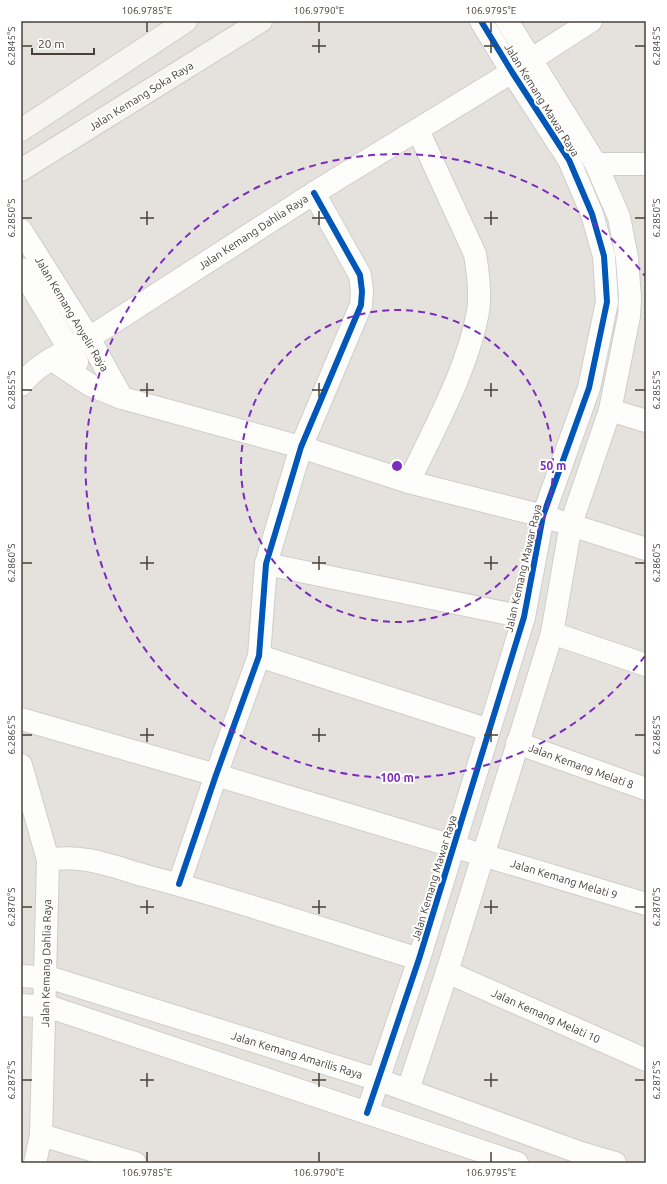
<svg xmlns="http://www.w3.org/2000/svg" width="667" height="1184" font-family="Ubuntu,sans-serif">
  <rect width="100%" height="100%" fill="#f2f0ee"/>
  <!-- residential -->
  <rect fill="#e5e1dd" x="21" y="21" width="625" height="1142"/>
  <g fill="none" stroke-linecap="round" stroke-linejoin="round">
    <defs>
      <g id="street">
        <path d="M596 164H646"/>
        <path d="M21 230 89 338 122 398"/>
        <path d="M21 269 77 362"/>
        <path d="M51 359 90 385 122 398 301 447 409 482 543 516 646 549"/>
        <path d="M21 385C37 363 66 352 89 338L314 193 512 72 591 21"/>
        <path d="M610 410 646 421"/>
        <path d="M409 482C434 428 467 371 478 312 481 293 478 272 475 254L418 130"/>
        <path d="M266 564 524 617"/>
        <path d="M552 633 646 665"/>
        <path d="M259 656 489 730"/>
        <path d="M21 719 216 775 646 904"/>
        <path d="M517 743 646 789"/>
        <path d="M21 765 48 860 41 1135 35 1163"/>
        <path d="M48 860C81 853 114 867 146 876 238 900 328 931 419 959"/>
        <path d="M179 884 216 775 259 656 266 564 301 447 361 305 362 291 360 275 314 193"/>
        <path d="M447 972 646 1060"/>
        <path d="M21 976 51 978 379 1080 581 1153 615 1163"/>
        <path d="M21 1005 50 1007 517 1163"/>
        <path d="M408 1090 447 972 552 633 571 524 610 410 629 316 630 298 627 258 619 217 596 164 507 21"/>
        <path d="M367 1113 419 959 524 617 543 516 589 388 607 302 604 256 592 214 569 160 512 72 481 21"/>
        <path d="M41 1135 135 1163"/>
      </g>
      <g id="secondary">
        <path d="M21 130 186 21"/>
        <path d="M21 170 261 21"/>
      </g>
    </defs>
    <!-- street casing -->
    <use href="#street" stroke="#d0cecb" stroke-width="24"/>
    <!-- secondary casing -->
    <use href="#secondary" stroke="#d0ccc6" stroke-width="24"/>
    <!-- street -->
    <use href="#street" stroke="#fdfdfc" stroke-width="22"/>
    <!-- secondary -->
    <use href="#secondary" stroke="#f7f5f1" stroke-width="22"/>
    <defs>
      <g id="cycleway">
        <path d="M179 884 216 775 259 656 266 564 301 447 361 305 362 291 360 275 314 193"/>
        <path d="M367 1113 419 959 524 617 543 516 589 388 607 302 604 256 592 214 569 160 512 72 481 21"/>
      </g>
    </defs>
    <!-- cycleway casing -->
    <use href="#cycleway" stroke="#fff" stroke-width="8"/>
    <!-- cycleway -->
    <use href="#cycleway" stroke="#0057b8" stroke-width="6"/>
  </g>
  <!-- ticks -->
  <path fill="none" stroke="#48413a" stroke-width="1.5" d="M147 22V32M319 22V32M491 22V32M319 39V53M491 39V53M22 46H32M312 46H326M484 46H498M635 46H645M147 211V225M319 211V225M491 211V225M22 218H32M140 218H154M312 218H326M484 218H498M635 218H645M147 383V397M319 383V397M491 383V397M22 390H32M140 390H154M312 390H326M484 390H498M635 390H645M147 556V570M319 556V570M491 556V570M22 563H32M140 563H154M312 563H326M484 563H498M635 563H645M147 728V742M319 728V742M491 728V742M22 735H32M140 735H154M312 735H326M484 735H498M635 735H645M147 900V914M319 900V914M491 900V914M22 907H32M140 907H154M312 907H326M484 907H498M635 907H645M147 1073V1087M319 1073V1087M491 1073V1087M22 1080H32M140 1080H154M312 1080H326M484 1080H498M635 1080H645M147 1152V1162M319 1152V1162M491 1152V1162"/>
  <!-- distance rings -->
  <g fill="none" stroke="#7b2cbf" stroke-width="2" stroke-dasharray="7 5">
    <circle cx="397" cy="466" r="156"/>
    <path d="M645 656A312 312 0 1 1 645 276"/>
  </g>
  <g text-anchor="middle" stroke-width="4" stroke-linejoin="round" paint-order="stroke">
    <!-- street labels -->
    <g font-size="11" fill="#48413a" stroke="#fff">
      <text transform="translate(141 96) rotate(-32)" y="4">Jalan Kemang Soka Raya</text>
      <text transform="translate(542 100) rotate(58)" y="4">Jalan Kemang Mawar Raya</text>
      <text transform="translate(253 232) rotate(-33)" y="4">Jalan Kemang Dahlia Raya</text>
      <text transform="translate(72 314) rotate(59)" y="4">Jalan Kemang Anyelir Raya</text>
      <text transform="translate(523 568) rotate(-77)" y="4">Jalan Kemang Mawar Raya</text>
      <text transform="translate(581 766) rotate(20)" y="4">Jalan Kemang Melati 8</text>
      <text transform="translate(434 878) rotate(-73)" y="4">Jalan Kemang Mawar Raya</text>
      <text transform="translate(564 879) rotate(17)" y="4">Jalan Kemang Melati 9</text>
      <text transform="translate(46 963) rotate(-89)" y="4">Jalan Kemang Dahlia Raya</text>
      <text transform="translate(546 1016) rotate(24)" y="4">Jalan Kemang Melati 10</text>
      <text transform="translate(297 1055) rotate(17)" y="4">Jalan Kemang Amarilis Raya</text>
    </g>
  </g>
  <circle cx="397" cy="466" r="6" fill="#7b2cbf" stroke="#fff" stroke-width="2"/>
  <g font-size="12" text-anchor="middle" font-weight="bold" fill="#7b2cbf" stroke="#fff" stroke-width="4" stroke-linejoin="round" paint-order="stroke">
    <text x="553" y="470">50 m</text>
    <text x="397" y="782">100 m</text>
  </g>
  <!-- border -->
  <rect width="667" height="1184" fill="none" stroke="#ffffff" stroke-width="44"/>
  <!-- scale -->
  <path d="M32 48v6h62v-6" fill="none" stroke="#48413a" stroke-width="2"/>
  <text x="38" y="48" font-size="12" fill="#48413a" stroke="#ffffff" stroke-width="3" paint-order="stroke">20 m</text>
  <rect x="22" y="22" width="623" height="1140" fill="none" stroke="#48413a" stroke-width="1.5"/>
  <g font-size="10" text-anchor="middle" fill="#48413a">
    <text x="147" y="14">106.9785°E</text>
    <text x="319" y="14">106.9790°E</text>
    <text x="491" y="14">106.9795°E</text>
    <text transform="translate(11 46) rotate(-90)" y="4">6.2845°S</text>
    <text transform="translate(656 46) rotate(-90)" y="4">6.2845°S</text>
    <text transform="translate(11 218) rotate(-90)" y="4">6.2850°S</text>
    <text transform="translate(656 218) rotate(-90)" y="4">6.2850°S</text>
    <text transform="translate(11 390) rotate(-90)" y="4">6.2855°S</text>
    <text transform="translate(656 390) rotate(-90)" y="4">6.2855°S</text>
    <text transform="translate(11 563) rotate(-90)" y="4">6.2860°S</text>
    <text transform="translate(656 563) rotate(-90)" y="4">6.2860°S</text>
    <text transform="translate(11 735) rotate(-90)" y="4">6.2865°S</text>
    <text transform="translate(656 735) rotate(-90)" y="4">6.2865°S</text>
    <text transform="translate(11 907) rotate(-90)" y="4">6.2870°S</text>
    <text transform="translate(656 907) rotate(-90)" y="4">6.2870°S</text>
    <text transform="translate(11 1080) rotate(-90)" y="4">6.2875°S</text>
    <text transform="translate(656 1080) rotate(-90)" y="4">6.2875°S</text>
    <text x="147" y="1176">106.9785°E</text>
    <text x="319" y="1176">106.9790°E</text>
    <text x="491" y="1176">106.9795°E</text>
  </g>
</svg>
